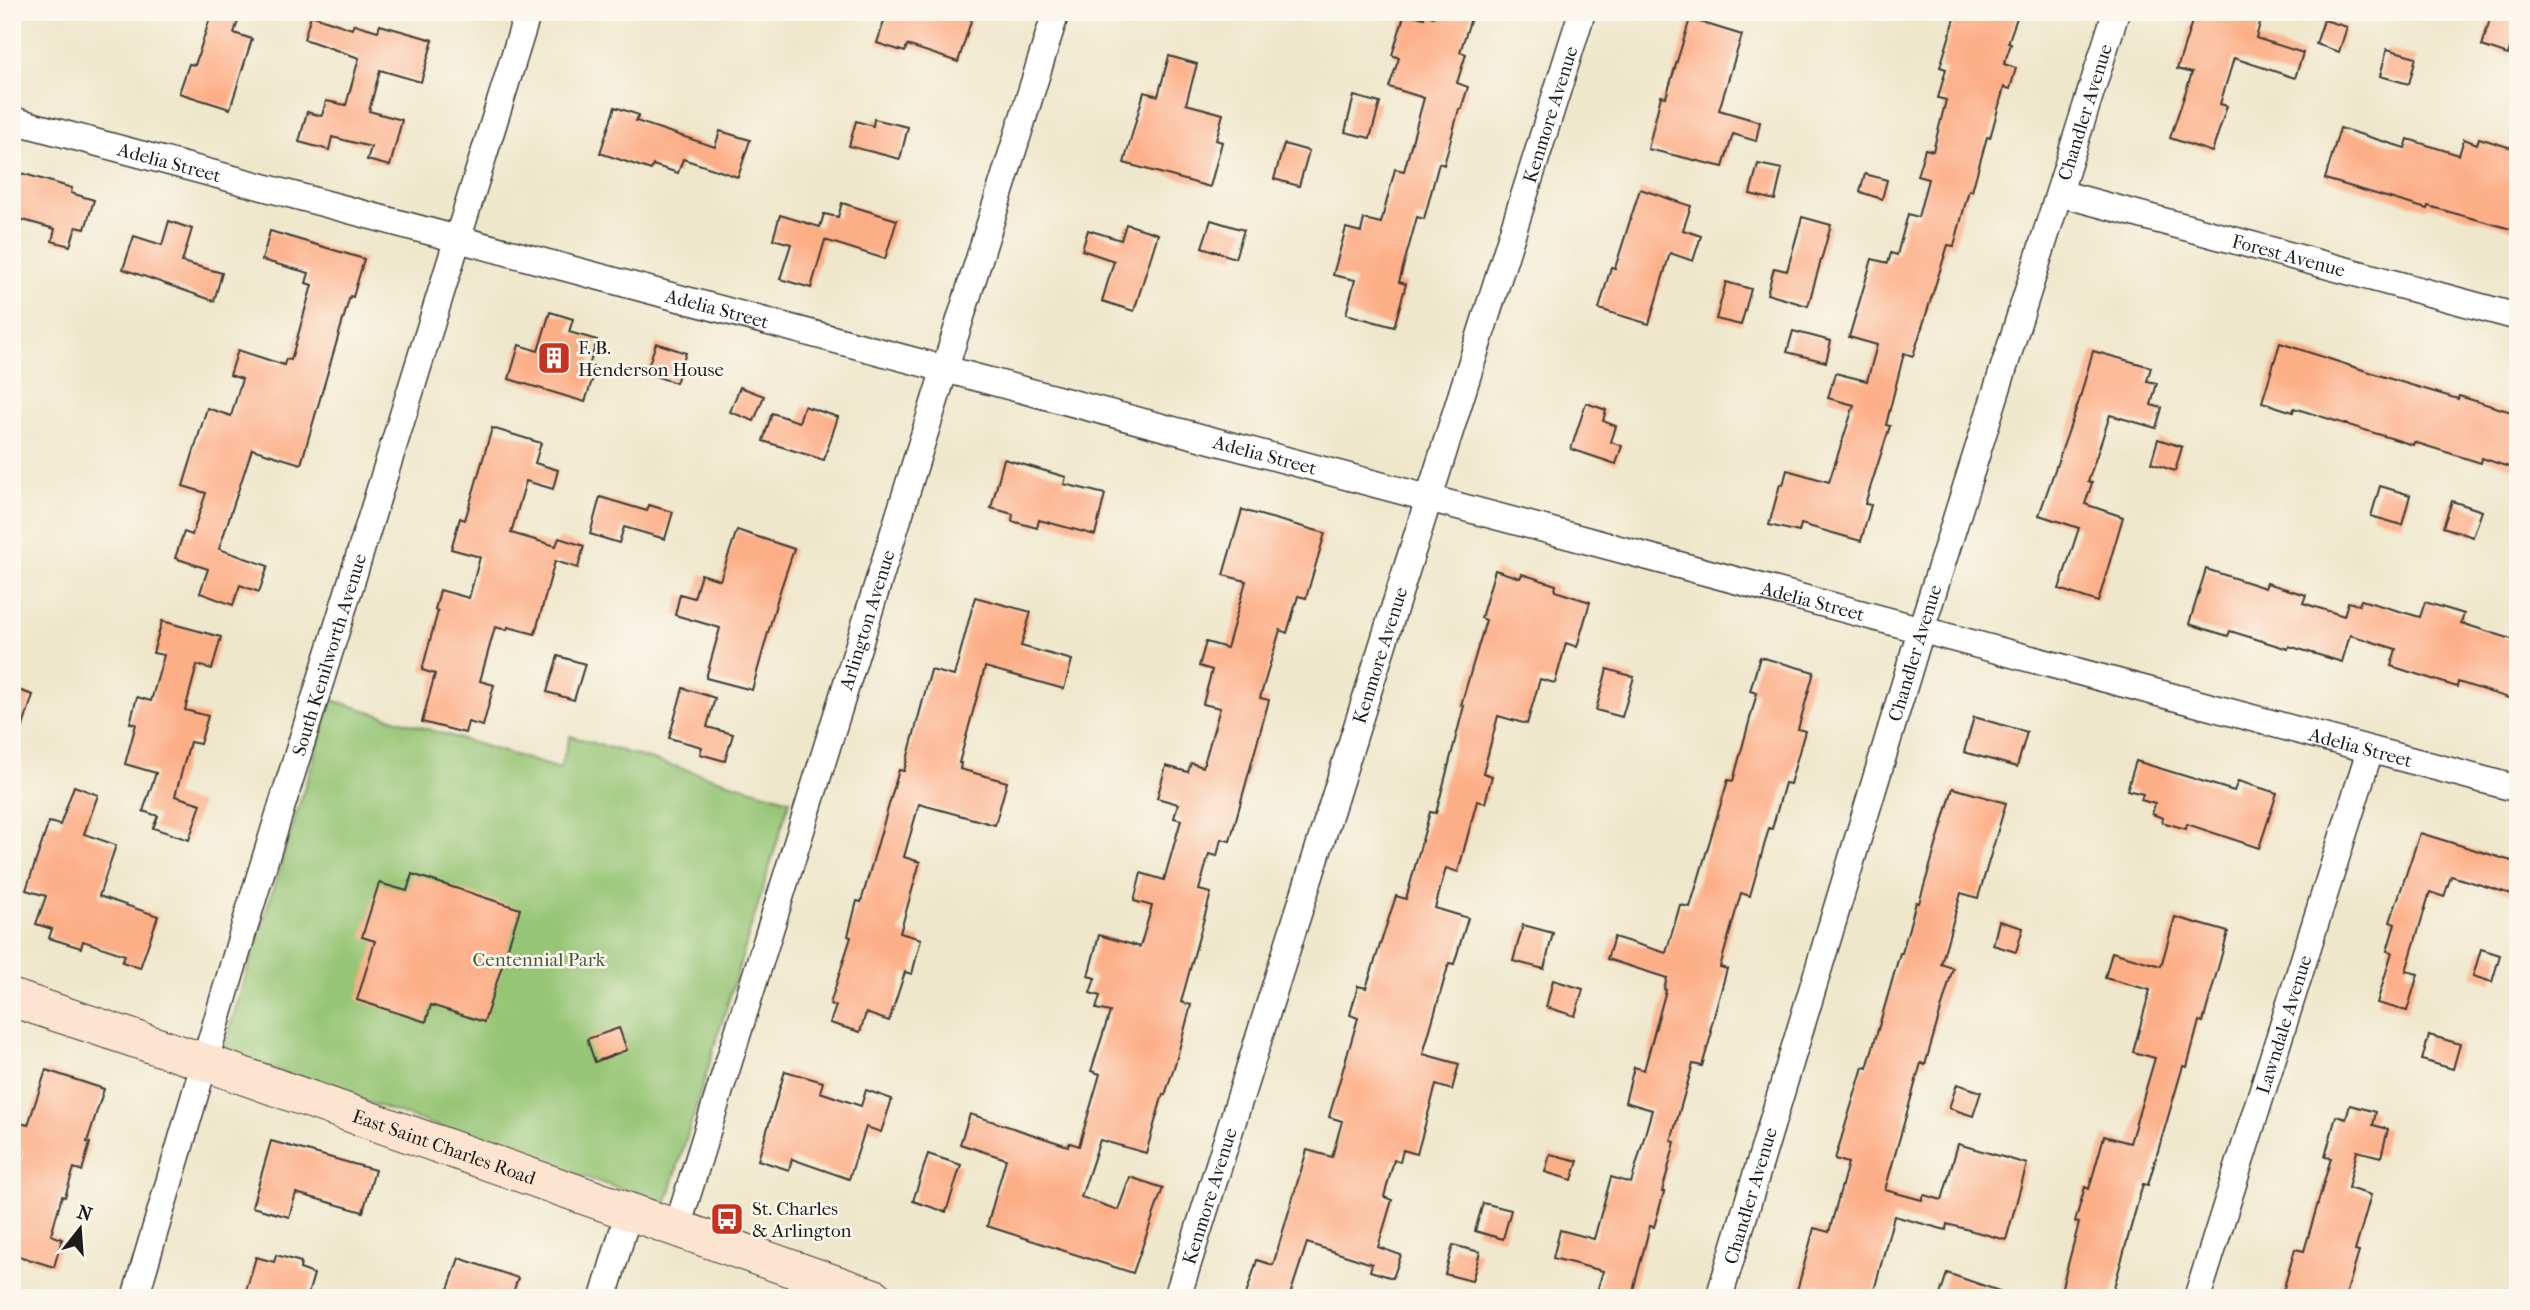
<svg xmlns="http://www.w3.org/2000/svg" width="2530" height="1310" font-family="'IM FELL French Canon',serif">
  <rect width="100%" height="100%" fill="#fbf7ec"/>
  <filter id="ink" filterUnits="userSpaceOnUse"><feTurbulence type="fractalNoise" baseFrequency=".0143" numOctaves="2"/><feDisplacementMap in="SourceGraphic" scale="14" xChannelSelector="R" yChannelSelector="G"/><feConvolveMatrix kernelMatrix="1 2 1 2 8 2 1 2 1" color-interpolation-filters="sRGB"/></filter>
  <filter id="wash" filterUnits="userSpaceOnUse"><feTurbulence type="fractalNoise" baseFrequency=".00686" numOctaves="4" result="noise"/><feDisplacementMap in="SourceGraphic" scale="28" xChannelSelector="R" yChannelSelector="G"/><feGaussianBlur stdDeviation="1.57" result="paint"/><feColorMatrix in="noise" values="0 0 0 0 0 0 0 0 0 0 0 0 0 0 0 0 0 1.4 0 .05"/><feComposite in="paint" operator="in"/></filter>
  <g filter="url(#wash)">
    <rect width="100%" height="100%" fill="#efe7cb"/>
    <!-- green -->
    <path fill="#96c574" stroke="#597048" stroke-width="2" d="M332 700 560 769 570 736 790 800 666 1205 222 1052Z"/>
    <g id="blocks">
      <!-- building -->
      <g fill="#fcae87">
        <path d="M212 12H241L234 33 252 39 230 109 179 93 189 64 195 65Z"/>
        <path d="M887 12H937L951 17 954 12 972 18 958 62 907 45 905 52 877 43Z"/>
        <path d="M1435 12H1473L1460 52 1466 54 1457 83 1468 87 1461 109H1459L1444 165 1439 163 1424 219 1417 217 1399 282 1406 284 1394 327 1346 314 1355 280 1333 275 1346 228 1361 232 1364 219 1381 223 1395 169 1404 171 1424 98 1389 87 1399 58 1392 55 1405 13 1424 18 1425 14 1433 17Z"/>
        <path d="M1957 12H2019L2008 43 2011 44 2004 64 2016 68 2010 89 2004 87 1990 138 1987 137 1972 191 1969 190 1954 246 1948 245 1913 356 1904 353 1886 425 1890 426 1865 504 1871 505 1861 541 1801 524 1799 532 1769 525 1780 484 1783 485 1787 470 1829 482 1854 405 1828 398 1835 373 1867 381 1877 345 1849 337 1872 259 1888 263 1891 253 1897 255 1908 214 1918 217 1928 179 1917 176 1925 149 1933 151 1946 100 1938 98 1946 69 1940 67Z"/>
        <path d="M2195 12H2263L2256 38 2303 53 2295 78 2234 58 2220 104 2227 106 2212 152 2170 138 2192 73 2177 69Z"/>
        <path d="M2492 12 2518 21 2508 55 2482 46Z"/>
        <path d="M311 15 352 29 354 24 378 31 380 25 433 40 421 82 380 70 369 111 402 120 390 166 367 160 371 147 332 137 329 150 299 142 307 112 322 116 326 101 346 105 359 58 304 39Z"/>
        <path d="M1690 19 1742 35 1719 110 1760 122 1756 141 1733 134 1723 167 1648 149 1661 96 1666 97Z"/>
        <path d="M2324 20 2347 27 2339 52 2316 44Z"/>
        <path d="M2387 49 2416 57 2409 84 2380 76Z"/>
        <path d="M1169 56 1197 64 1186 104 1223 114 1216 140 1222 142 1210 187 1124 163 1144 92 1158 96Z"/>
        <path d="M1354 96 1380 103 1370 138 1345 132Z"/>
        <path d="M615 107 639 115 636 121 715 147 720 131 750 140 738 177 683 159 678 173 653 165 651 170 600 153Z"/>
        <path d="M874 119 908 127 900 159 849 146 856 121 873 126Z"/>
        <path d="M2340 128 2405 148 2408 139 2459 155 2464 139 2477 144 2479 138 2518 150V231L2428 206 2427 209 2325 179Z"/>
        <path d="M1284 144 1309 151 1299 186 1274 179Z"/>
        <path d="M1758 164 1782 169 1775 200 1750 194Z"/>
        <path d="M21 173 72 188 71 193 94 200 85 229 76 227 70 246 52 241 55 229 12 217V205Z"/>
        <path d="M1865 174 1887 180 1882 199 1860 192Z"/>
        <path d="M1640 189 1691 206 1683 230 1701 236 1693 261 1670 253 1649 324 1599 309 1611 267 1615 268Z"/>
        <path d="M842 203 897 220 885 259 825 240 811 288 780 279 791 244 773 239 780 215 820 227 824 214 838 217Z"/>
        <path d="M1802 217 1831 225 1808 306 1767 294 1774 268 1787 271Z"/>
        <path d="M1211 220 1244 230 1235 258 1202 247Z"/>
        <path d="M169 221 192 229 182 262 222 273 214 301 123 269 134 236 162 245Z"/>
        <path d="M1126 224 1158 234 1134 311 1102 301 1114 261 1082 250 1088 230 1121 240Z"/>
        <path d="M270 231 364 259 353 297 350 296 301 464 252 449 219 549 268 566 259 592 240 585 233 605 200 593 208 569 175 558 184 532 192 535 206 493 183 486 207 408 231 416 242 379 230 375 238 350 284 365 286 359 291 360 312 285 306 283 309 273 262 260Z"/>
        <path d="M1726 282 1751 289 1741 325 1716 319Z"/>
        <path d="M550 312 573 319 569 332 597 340 589 366 596 368 585 402 509 379 519 345 538 351Z"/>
        <path d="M1793 331 1831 341 1826 362 1787 352Z"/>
        <path d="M656 343 686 353 676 383 646 373Z"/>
        <path d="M2280 343 2391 379 2458 399 2459 396 2518 414V470L2482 458 2481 463 2414 442 2413 445 2294 408 2293 412 2262 402Z"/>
        <path d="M2093 351 2151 367 2147 381 2157 383 2151 405 2162 408 2156 428 2110 415 2088 482 2092 483 2085 504 2123 517 2098 602 2059 589 2079 528 2039 515 2079 401Z"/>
        <path d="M740 387 764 396 754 421 730 412Z"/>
        <path d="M1586 403 1606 410 1603 421 1616 426 1611 442 1622 446 1616 464 1571 449Z"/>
        <path d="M804 406 838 417 824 460 763 441 772 413 799 422Z"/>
        <path d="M492 428 541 443 535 463 558 470 553 489 526 481 511 533 556 546 559 538 584 546 578 568 555 561 535 634 508 627 507 630 495 627 480 681 494 685 483 726 468 722 465 733 422 722 435 674 422 670 438 611 435 610 440 590 469 598 480 557 451 549 460 518 465 520Z"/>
        <path d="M2158 439 2182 447 2175 471 2151 463Z"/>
        <path d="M1004 459 1066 477 1064 484 1105 494 1095 535 1039 520 1037 528 1012 521 1013 514 991 508Z"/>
        <path d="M2380 486 2410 495 2402 525 2371 516Z"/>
        <path d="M600 497 647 511 649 505 673 512 665 539 624 527 619 543 590 534Z"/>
        <path d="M2452 501 2482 511 2473 537 2443 527Z"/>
        <path d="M1242 510 1325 533 1306 598 1298 596 1287 633 1280 630 1260 698 1269 700 1230 841 1221 839 1217 856 1209 854 1199 890 1211 893 1181 1002 1191 1005 1176 1061 1165 1095 1163 1094 1146 1153 1100 1140 1081 1197 1118 1210 1130 1177 1163 1188 1133 1273 987 1226 1006 1159 960 1144 970 1114 1068 1146 1070 1143 1079 1146 1100 1074 1091 1071 1110 1012 1096 1009 1100 996 1090 993 1095 978 1088 976 1099 935 1140 947 1152 906 1134 901 1141 873 1164 880 1181 820 1174 818 1178 804 1157 798 1166 766 1188 772 1191 763 1203 767 1220 708 1203 704 1212 670 1199 666 1206 642 1227 648 1246 581 1223 575Z"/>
        <path d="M737 530 794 549 778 597 752 690 706 678 720 628 675 615 680 594 694 598 701 574 720 580Z"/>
        <path d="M2206 569 2265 588 2267 583 2306 595 2303 603 2344 616 2348 602 2359 605 2361 600 2420 617 2425 602 2464 614 2461 623 2518 641V701L2458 682 2457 687 2391 666 2396 649 2350 635 2342 662 2289 646 2288 649 2230 631 2228 636 2189 624Z"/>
        <path d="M1495 570 1520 578 1522 574 1556 585 1555 591 1590 602 1577 647 1566 643 1555 683 1540 679 1527 724 1498 716 1483 773 1492 776 1485 803 1477 801 1458 872 1446 868 1435 908 1468 918 1454 964 1449 963 1423 1054 1459 1064 1452 1090 1436 1085 1417 1154 1403 1150 1400 1162 1394 1160 1384 1197 1392 1200 1378 1247 1401 1255 1393 1278 1370 1271 1372 1264 1307 1243 1289 1298H1245L1257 1260 1273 1265 1307 1150 1332 1157 1342 1121 1329 1117 1358 1018 1350 1015 1358 986 1366 988 1396 896 1406 899 1430 812 1436 813 1464 706 1461 705 1486 620 1481 618Z"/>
        <path d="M975 597 1031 612 1021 646 1072 660 1064 689 985 667 959 763H961L960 769 1007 782 995 825 919 804 904 857 920 862 900 933 921 939 912 974 905 972 889 1021 866 1013 860 1032 830 1023 836 1006 830 1004 851 937 848 936 857 901 861 902 899 770 904 771 931 670 954 676Z"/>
        <path d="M162 621 221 637 212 669 197 665 185 710 208 716 200 744 190 742 175 796 201 804 189 840 153 828 158 816 143 811 156 773 125 764 136 724 130 723 137 697 151 701 164 655 153 653Z"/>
        <path d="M558 656 585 664 574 700 547 692Z"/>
        <path d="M1760 657 1814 672 1798 729 1805 731 1790 784 1785 783 1772 829 1769 828 1750 896 1741 893 1720 967 1727 969 1710 1031 1712 1032 1702 1066 1693 1064 1671 1141 1675 1142 1662 1192H1664L1654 1227 1650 1226 1631 1298H1595L1603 1271 1553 1258 1560 1230 1594 1239 1611 1177 1631 1183 1652 1110 1625 1102 1634 1067 1644 1070 1666 990 1664 989 1667 978 1607 959 1614 937 1666 953 1680 905 1690 907 1728 780 1733 781 1757 693 1750 691Z"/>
        <path d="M1607 669 1634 677 1622 717 1596 710Z"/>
        <path d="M12 688 33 695 16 748 12 747Z"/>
        <path d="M683 688 715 698 707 727 733 734 725 761 700 754 702 747 669 738Z"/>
        <path d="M1974 717 2027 732 2017 767 1964 752Z"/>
        <path d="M2136 761 2234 791 2238 781 2277 793 2259 848 2187 824 2186 829 2162 822 2163 818 2152 814 2155 804 2141 800 2143 794 2127 790Z"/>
        <path d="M74 786 98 795 84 834 116 845 99 896 158 916 140 968 122 962 125 955 83 941 81 948 49 938 52 929 36 924 46 896 26 890 49 822 60 825Z"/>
        <path d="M1953 788 2006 803 1978 898 1961 893 1941 964 1953 968 1925 1065 1921 1063 1885 1190 1922 1200 1924 1195 1942 1200 1958 1144 2027 1164 2006 1240 1947 1224 1946 1230 1894 1216 1872 1298H1795L1814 1228 1829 1232 1848 1163 1835 1159 1863 1067 1867 1068 1900 953H1902L1916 902 1919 903Z"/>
        <path d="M2420 833 2518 863V896L2451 876 2444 897 2430 892 2406 971 2418 974 2407 1011 2377 1003 2392 952 2387 951 2395 924 2390 922Z"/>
        <path d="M412 874 520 909 484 1022 431 1005 426 1022 357 1000 375 941 362 937 379 883 407 891Z"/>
        <path d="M2175 917 2228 932 2203 1022 2199 1021 2187 1067 2183 1066 2148 1185 2143 1184 2111 1298H2059L2079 1223 2075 1222 2085 1187 2089 1189 2104 1136 2130 1143 2155 1058 2133 1052 2150 990 2105 978 2112 952 2161 966Z"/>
        <path d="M1999 921 2023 928 2016 952 1993 945Z"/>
        <path d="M1523 925 1553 933 1544 969 1513 961Z"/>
        <path d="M2481 949 2500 955 2492 982 2473 976Z"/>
        <path d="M1553 980 1583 989 1575 1016 1546 1007Z"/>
        <path d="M619 1028 627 1050 595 1062 587 1039Z"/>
        <path d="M2429 1035 2460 1044 2453 1069 2422 1060Z"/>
        <path d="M46 1070 104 1089 87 1142 90 1143 82 1171 74 1168 65 1197 62 1196 51 1235 62 1239 54 1267 12 1254V1189L23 1152 12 1149V1121L28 1125Z"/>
        <path d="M785 1071 823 1082 820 1092 861 1106 866 1090 892 1099 881 1132 866 1127 849 1179 792 1159 789 1170 758 1160Z"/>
        <path d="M1957 1084 1981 1092 1973 1116 1949 1108Z"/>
        <path d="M2350 1105 2376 1112 2373 1125 2388 1129 2381 1157 2357 1151 2348 1188 2371 1195 2355 1251 2359 1252 2345 1298H2281L2295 1249 2304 1251 2331 1158 2325 1157 2336 1116 2346 1119Z"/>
        <path d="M271 1141 375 1170 363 1212 296 1193 289 1217 252 1207Z"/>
        <path d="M928 1154 961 1165 946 1212 913 1201Z"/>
        <path d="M1550 1154 1578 1161 1572 1180 1545 1172Z"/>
        <path d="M1483 1203 1511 1210 1503 1239 1475 1231Z"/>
        <path d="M1453 1245 1480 1252 1472 1281 1445 1274Z"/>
        <path d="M276 1255 301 1262 300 1269 314 1274 307 1298H270L246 1291 256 1257 274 1262Z"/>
        <path d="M459 1258 518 1278 511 1298H445Z"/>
        <path d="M1947 1273 2008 1294V1298H1939Z"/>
      </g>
    </g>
  </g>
  <g filter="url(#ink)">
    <use href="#blocks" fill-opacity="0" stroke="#3c3a36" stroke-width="2"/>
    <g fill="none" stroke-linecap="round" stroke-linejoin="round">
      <defs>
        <g id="minor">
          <path id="s1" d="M12 120 2518 789"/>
          <path id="s2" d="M2059 193 2518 317"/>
          <path id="s3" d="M677 1228 1056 12"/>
          <path id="s4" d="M135 1298 251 905 528 12"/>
          <path d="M603 1298 629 1211"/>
          <path id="s5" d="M1177 1298 1582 12"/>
          <path id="s6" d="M1719 1298 1921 630 2116 12"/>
          <path id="s7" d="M2197 1298 2370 750"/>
        </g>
        <g id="secondary">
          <path id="s8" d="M12 998 204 1062 875 1298"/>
        </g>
      </defs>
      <!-- minor casing -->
      <use href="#minor" stroke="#3c3a36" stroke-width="29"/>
      <!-- secondary casing -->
      <use href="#secondary" stroke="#3c3a36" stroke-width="39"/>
      <!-- minor -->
      <use href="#minor" stroke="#fff" stroke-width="26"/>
      <!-- secondary -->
      <use href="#secondary" stroke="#fde4d1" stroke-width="37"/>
    </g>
  </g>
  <!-- icons -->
  <defs>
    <symbol id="building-square" viewBox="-11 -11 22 22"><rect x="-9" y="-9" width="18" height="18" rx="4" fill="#c8321e" stroke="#fbf7ec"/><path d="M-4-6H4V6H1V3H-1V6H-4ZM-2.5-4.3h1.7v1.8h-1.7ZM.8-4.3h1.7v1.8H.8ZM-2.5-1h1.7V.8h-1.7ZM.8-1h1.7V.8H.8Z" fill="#fff"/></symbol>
    <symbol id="bus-square" viewBox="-11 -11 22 22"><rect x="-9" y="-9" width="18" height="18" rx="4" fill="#c8321e" stroke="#fbf7ec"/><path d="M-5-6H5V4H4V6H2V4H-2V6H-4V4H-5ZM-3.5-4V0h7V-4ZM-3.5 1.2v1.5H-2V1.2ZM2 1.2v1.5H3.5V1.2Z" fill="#fff"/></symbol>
  </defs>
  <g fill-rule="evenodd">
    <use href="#building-square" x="535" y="339" width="38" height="38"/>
    <use href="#bus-square" x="708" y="1200" width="38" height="38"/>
  </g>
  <g text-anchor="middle" stroke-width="5" stroke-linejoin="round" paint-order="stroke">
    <!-- street labels -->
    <g font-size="19" fill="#1c1c1c" stroke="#fbf7ec">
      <text dy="7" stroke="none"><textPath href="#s6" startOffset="1241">Chandler Avenue</textPath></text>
      <text dy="7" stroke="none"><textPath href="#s5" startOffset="1241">Kenmore Avenue</textPath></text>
      <text dy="7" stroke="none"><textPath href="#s1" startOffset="163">Adelia Street</textPath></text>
      <text dy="7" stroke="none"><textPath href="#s2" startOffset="238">Forest Avenue</textPath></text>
      <text dy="7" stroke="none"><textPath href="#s1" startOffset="730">Adelia Street</textPath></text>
      <text dy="7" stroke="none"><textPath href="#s1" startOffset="1297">Adelia Street</textPath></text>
      <text dy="7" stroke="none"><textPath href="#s1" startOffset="1864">Adelia Street</textPath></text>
      <text dy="7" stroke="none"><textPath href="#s3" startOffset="637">Arlington Avenue</textPath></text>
      <text dy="7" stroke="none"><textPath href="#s4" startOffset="672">South Kenilworth Avenue</textPath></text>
      <text dy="7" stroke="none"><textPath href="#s6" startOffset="674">Chandler Avenue</textPath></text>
      <text dy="7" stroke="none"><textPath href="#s5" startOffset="674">Kenmore Avenue</textPath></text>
      <text dy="7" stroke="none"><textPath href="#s1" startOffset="2431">Adelia Street</textPath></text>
      <text dy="7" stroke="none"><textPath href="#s7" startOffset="287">Lawndale Avenue</textPath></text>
      <text dy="7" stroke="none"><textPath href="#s8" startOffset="457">East Saint Charles Road</textPath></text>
      <text dy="7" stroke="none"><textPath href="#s5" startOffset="107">Kenmore Avenue</textPath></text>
      <text dy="7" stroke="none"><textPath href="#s6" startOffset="107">Chandler Avenue</textPath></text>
    </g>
    <!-- poi labels -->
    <g font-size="19" fill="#1c1c1c" stroke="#fbf7ec" text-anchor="start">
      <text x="578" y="354">F. B.<tspan x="578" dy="22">Henderson House</tspan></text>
      <text x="752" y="1215">St. Charles<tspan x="752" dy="22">&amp; Arlington</tspan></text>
    </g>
    <!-- park labels -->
    <g font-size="19" fill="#47573b" stroke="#fbf7ec">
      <text x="539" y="966">Centennial Park</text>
    </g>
  </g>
  <!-- margin -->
  <rect width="2530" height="1310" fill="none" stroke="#fbf7ec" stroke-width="42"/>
  <!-- north arrow -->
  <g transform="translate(80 1229) rotate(17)" stroke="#fbf7ec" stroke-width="5" paint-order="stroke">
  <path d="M0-5L12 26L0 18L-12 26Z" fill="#1c1c1c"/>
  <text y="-10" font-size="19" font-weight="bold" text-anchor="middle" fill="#1c1c1c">N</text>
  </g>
</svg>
